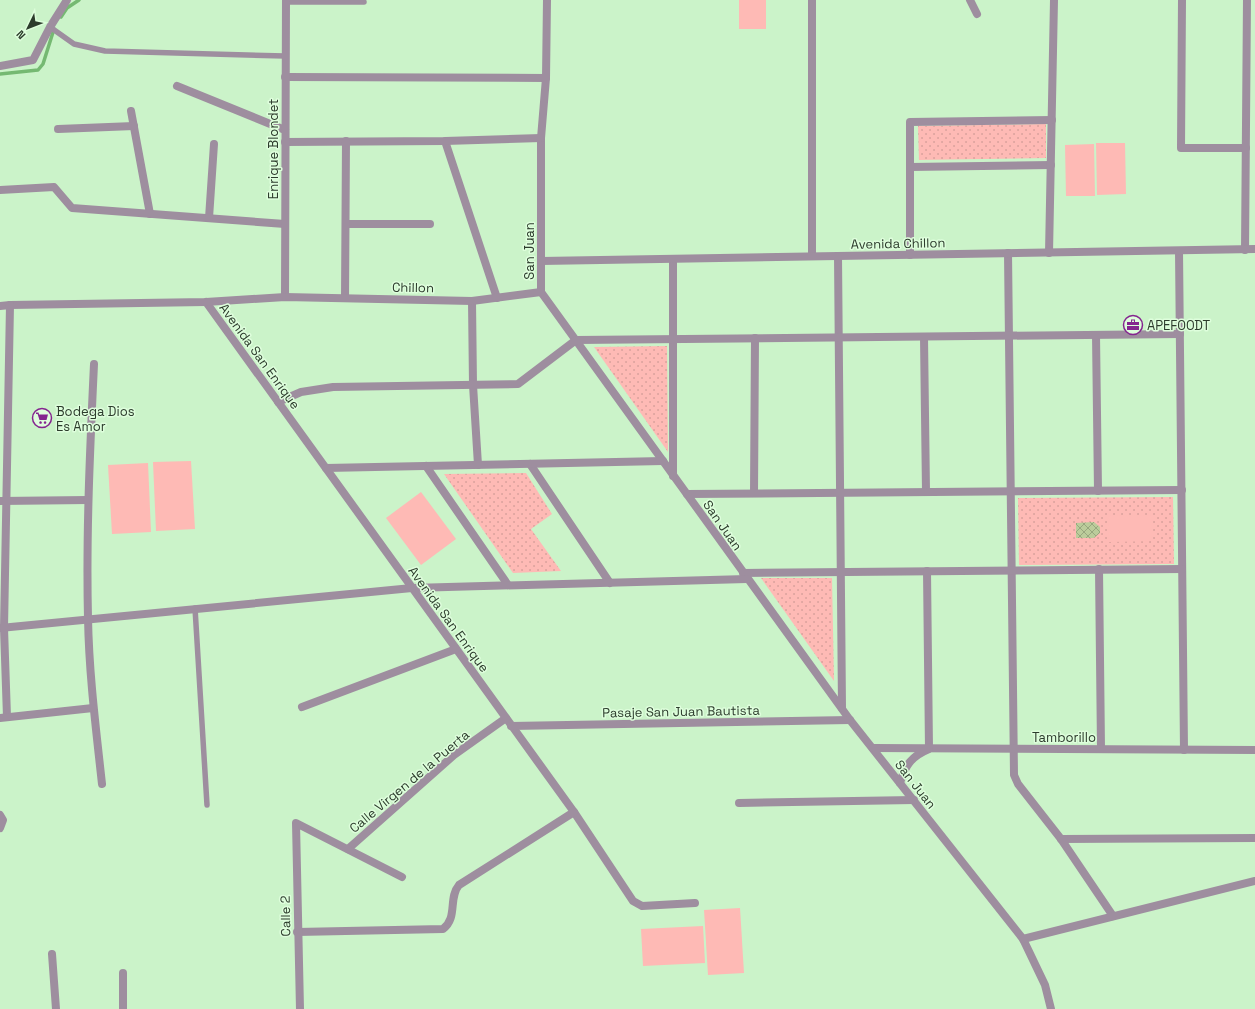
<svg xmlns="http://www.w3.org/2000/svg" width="1255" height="1009" font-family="'Space Grotesk',sans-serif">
  <defs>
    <pattern id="grass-dots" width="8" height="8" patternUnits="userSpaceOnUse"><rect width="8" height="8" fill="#febab5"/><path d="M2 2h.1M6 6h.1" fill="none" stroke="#daa19c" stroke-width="1.8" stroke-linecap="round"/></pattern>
    <pattern id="building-cross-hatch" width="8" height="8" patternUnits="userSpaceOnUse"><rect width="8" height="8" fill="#bbcc9b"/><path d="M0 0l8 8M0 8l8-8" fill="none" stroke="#98a77f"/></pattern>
  </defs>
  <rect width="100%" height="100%" fill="#cbf3c9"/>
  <!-- grass -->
  <g fill="url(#grass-dots)">
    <path d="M1046 124V158L919 160 918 126Z"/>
    <path d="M667 346 668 452 594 347Z"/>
    <path d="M526 473 552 514 531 529 561 571 513 573 444 474Z"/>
    <path d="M1173 497 1174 564 1019 565 1018 498Z"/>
    <path d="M761 578H832L834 681Z"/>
  </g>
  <!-- garden -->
  <g fill="#febab5">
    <rect x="739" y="0" width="27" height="29"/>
    <path d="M1096 143H1125L1126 194 1097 195Z"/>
    <path d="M1094 144 1095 196H1066L1065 145Z"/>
    <path d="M191 461 195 529 156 531 153 462Z"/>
    <path d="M148 463 151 532 112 534 108 465Z"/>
    <path d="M421 492 456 539 421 565 386 518Z"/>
    <path d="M1153 515V541L1109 542 1108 516Z"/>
    <path d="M740 908 744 973 708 975 704 910Z"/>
    <path d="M703 926 705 963 643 966 641 929Z"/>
  </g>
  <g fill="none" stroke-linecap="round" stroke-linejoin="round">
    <!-- stream -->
    <g stroke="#75b972" stroke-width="3.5">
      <path d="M61 17 67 8 79 0"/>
      <path d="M0 74 38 70 43 64 54 29"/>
    </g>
  </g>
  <!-- building -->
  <path fill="url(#building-cross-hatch)" d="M1094 522 1100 527V533L1094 538H1076V523Z"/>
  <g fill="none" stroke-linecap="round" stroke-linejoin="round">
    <!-- lane -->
    <g stroke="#9e8e9f" stroke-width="5.5">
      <path d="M286 2H364"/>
      <path d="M50 27 74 44 105 51 285 56"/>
      <path d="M195 608 207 805"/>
    </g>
    <!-- street -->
    <g stroke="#9e8e9f" stroke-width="8">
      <path d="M547 0 546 78 541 138V292L850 720 1023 939 1045 985 1051 1009"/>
      <path d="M970 0 977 14"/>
      <path d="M1182 0 1181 148H1246"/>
      <path d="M0 66 33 60 50 27 67 0"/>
      <path d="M285 77 546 78"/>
      <path d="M177 86 285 130"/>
      <path d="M131 111 150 214"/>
      <path d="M58 129 134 126"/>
      <path d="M445 141 497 298"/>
      <path d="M285 142 445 141 541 138"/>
      <path d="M910 167 1051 165"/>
      <path d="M0 190 54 187 72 208 285 224"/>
      <path d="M209 218 214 144"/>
      <path d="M346 224H430"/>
      <path d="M1245 250 1247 0"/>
      <path d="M1179 251 1184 750"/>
      <path d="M1008 253 1014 775 1018 784 1061 839 1113 916"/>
      <path d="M1049 253 1054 0"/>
      <path d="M910 255V122L1052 120"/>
      <path d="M812 256V0"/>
      <path d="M838 256 842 708"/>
      <path d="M673 259V476"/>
      <path d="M541 261 1255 249"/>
      <path d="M285 297 286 0"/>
      <path d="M345 298 346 141"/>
      <path d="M472 301 473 385 478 465"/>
      <path d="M206 302 574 812 633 901 642 906 695 903"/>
      <path d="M0 306 10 305 206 302 285 297 472 301 541 292"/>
      <path d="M1096 335 1098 491"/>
      <path d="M924 337 926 492"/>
      <path d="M94 364C90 449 86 534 88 618 89 674 96 729 102 784"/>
      <path d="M278 402 301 392 333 387 518 384 576 340 1180 334"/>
      <path d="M530 464 610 583"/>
      <path d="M426 466 508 585"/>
      <path d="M326 468 663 461"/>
      <path d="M754 493 755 338"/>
      <path d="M687 494 1182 490"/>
      <path d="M0 501 88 500"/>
      <path d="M1099 569 1101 749"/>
      <path d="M743 573 1182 569"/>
      <path d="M0 628 412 588 747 579"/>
      <path d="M302 707 456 649"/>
      <path d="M7 717 4 628 10 305"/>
      <path d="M0 718 93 708"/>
      <path d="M511 726 850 720"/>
      <path d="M873 748 1255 750"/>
      <path d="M900 783C905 765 912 756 929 749L927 571"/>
      <path d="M739 803 914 800"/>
      <path d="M0 815 3 820 0 828"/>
      <path d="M1061 839 1255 838"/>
      <path d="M348 849 454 755 506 718"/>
      <path d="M297 932 443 929C458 918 448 898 459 885L574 812"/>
      <path d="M1023 939 1255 881"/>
      <path d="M52 954 56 1009"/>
      <path d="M123 973V1009"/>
      <path d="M300 1009 296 823 402 877"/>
    </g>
  </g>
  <!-- icons -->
  <defs>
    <symbol id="office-ring" viewBox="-11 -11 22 22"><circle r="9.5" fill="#defedc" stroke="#84258f" stroke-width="1.5"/><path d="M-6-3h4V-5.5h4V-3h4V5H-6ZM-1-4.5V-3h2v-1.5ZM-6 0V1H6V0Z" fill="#84258f"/></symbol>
    <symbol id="supermarket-ring" viewBox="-11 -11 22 22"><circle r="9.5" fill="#defedc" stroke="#84258f" stroke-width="1.5"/><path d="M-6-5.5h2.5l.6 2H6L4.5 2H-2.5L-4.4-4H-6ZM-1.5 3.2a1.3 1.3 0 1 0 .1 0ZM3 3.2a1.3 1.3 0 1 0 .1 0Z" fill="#84258f"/></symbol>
  </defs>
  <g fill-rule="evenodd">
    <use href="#office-ring" x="1122" y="314" width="22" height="22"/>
    <use href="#supermarket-ring" x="31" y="407" width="22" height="22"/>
  </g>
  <g text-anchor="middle" stroke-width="3" stroke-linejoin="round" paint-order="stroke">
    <!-- street labels -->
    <g font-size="13" fill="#2c3c2c" stroke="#defedc">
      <text transform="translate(273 149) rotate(-90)" y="5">Enrique Blondet</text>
      <text transform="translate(898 243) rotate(-1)" y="5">Avenida Chillon</text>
      <text transform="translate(529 251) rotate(-90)" y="5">San Juan</text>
      <text transform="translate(413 287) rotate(1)" y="5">Chillon</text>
      <text transform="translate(260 356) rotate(54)" y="5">Avenida San Enrique</text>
      <text transform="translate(723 525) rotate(55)" y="5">San Juan</text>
      <text transform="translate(449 619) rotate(54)" y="5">Avenida San Enrique</text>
      <text transform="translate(681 711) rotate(-1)" y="5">Pasaje San Juan Bautista</text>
      <text x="1064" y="742">Tamborillo</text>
      <text transform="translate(409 781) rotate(-40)" y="5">Calle Virgen de la Puerta</text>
      <text transform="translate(916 784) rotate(52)" y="5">San Juan</text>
      <text transform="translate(285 916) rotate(-91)" y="5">Calle 2</text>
    </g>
    <!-- poi labels -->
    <g font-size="13" fill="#2c3c2c" stroke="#defedc" text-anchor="start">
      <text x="1147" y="330">APEFOODT</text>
      <text x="56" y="416">Bodega Dios<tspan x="56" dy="15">Es Amor</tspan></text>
    </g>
  </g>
  <!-- north arrow -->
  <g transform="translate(28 28) rotate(227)" stroke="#defedc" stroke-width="3" paint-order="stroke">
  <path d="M0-3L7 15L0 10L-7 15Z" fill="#2c3c2c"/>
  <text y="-6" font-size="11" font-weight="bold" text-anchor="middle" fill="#2c3c2c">N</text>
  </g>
</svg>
